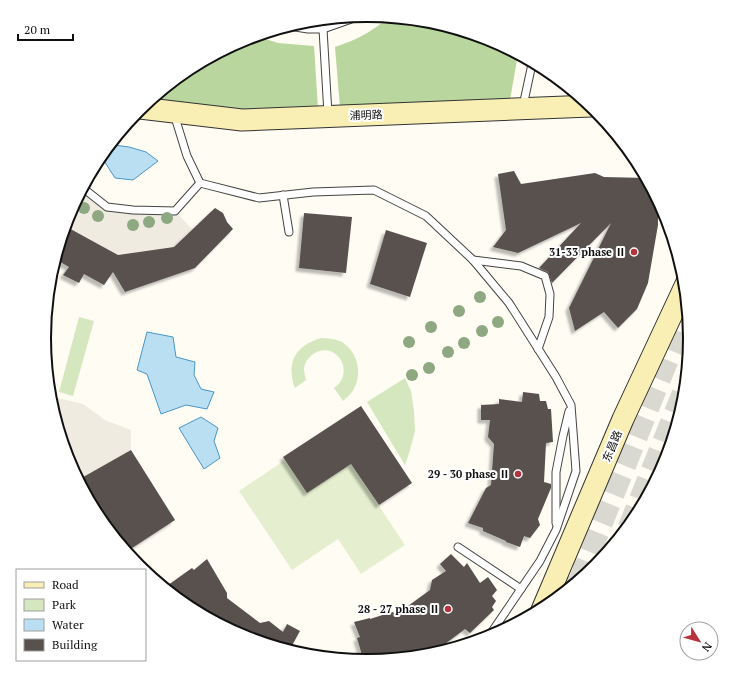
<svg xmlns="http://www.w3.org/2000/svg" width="735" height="677" font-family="'PT Serif','Noto Sans SC',serif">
  <defs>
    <filter id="shadow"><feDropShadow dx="-3.5" dy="3.5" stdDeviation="1" flood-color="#0004"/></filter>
  </defs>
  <rect width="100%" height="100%" fill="#fefcf3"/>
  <!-- green -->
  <g fill="#d5e7bf">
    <path d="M79 317 94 321 73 396 59 392Z"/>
    <path d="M321 338C328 338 336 339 342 342 359 353 363 376 352 392 350 395 346 398 343 401L334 388C337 386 340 383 342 379 347 368 341 355 330 351 319 348 306 356 304 368 304 372 305 376 306 380L295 388C286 362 295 346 321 338Z"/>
    <path d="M405 378 411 391 414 411 415 431 410 450 405 465 367 402Z"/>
  </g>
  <!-- forest -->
  <g fill="#bad69f">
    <path d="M389 17 431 21 492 40 518 54 510 100 340 108 335 47C356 40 372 32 389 17Z"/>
    <path d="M256 36 278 43 314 46 318 109 244 111 151 100 188 69 244 40Z"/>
  </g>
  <!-- pitch -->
  <path fill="#e5efd0" d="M285 460 307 493 351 464 405 545 361 574 338 539 292 570 239 491Z"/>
  <!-- plaza -->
  <g fill="#efebe1">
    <path d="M83 188 107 207 175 211 192 229 174 247 118 255 70 229 66 223 69 214Z"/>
    <path d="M50 396 83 404 105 420 131 430V450L85 476 75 474 69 462 50 401Z"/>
  </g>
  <!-- water -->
  <g fill="#bbdff2" stroke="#4896c3">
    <path d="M114 145 129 147 146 152 158 161 133 180 115 178 101 156 109 146Z"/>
    <path d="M147 332 173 337 176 357 195 362 194 375 201 389 214 392 207 409 186 405 161 414 147 374 137 370Z"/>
    <path d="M201 417 218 428 214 441 220 458 204 469 179 428Z"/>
  </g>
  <!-- building -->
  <g fill="#58514d" filter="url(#shadow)">
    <path d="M514 171 521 184 595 173 604 177 647 178 658 199V225L648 283 637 309 618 328 604 312 575 331 569 308 611 223 552 283 548 272 539 268 581 223 518 253 493 247 506 230 498 174Z"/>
    <path d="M215 208 223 213 227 222 233 229 195 268 125 292 113 272 104 285 84 274 79 283 63 275 69 267 55 259 65 226 118 255 174 247Z"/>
    <path d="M304 213 352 217 346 273 299 268Z"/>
    <path d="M386 230 427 243 410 297 370 284Z"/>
    <path d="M523 392 539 394 540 401H546L548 409H551L553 442 546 443 544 482 551 484V488L538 519 540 525 530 538 524 536 520 547 506 542V541L483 531V528L468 523 486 488 491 485 494 444 488 437 490 420H481V405L499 404V399L522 402Z"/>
    <path d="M361 406 412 483 379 505 351 464 307 493 283 457Z"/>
    <path d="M131 450 175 520 126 552 98 518 78 480Z"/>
    <path d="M451 554 464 567 467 563 480 583 488 577 497 590 492 596 496 601 492 607 494 610 470 633 465 629 429 656 364 662 357 638 360 637 354 622 370 618V619L392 612 397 614 430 590 432 580 446 571 440 564Z"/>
    <path d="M207 559 227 593V598L260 623 269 621 283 632 287 624 300 631 289 651 243 637 188 607 164 588 192 568 194 570Z"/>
  </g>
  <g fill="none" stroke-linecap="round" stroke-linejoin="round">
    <!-- secondary-tunnel -->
    <g stroke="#dad9d1" stroke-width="21" stroke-dasharray="21 10" stroke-linecap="butt">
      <path d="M628 528 686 384"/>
      <path d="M579 581 677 338 688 307"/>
      <path d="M561 596 581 563"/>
    </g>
    <defs>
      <g id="service">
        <path d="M289 26 308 29H323L360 16"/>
        <path d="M323 29 328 114"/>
        <path d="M523 106 532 64 533 62"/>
        <path d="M174 114 187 156 200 183"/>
        <path d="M200 183 259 198 313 192 374 190 426 216 473 260 509 303 556 377 571 405 576 471 556 530 540 561 487 639"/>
        <path d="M83 188 107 207 133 210 175 211 200 183"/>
        <path d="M283 195 289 232"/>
        <path d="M473 260 521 266 545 276 550 294 549 317 538 349"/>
        <path d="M556 523V472L563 436 569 411"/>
        <path d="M458 547 521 589"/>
      </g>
      <g id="secondary">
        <path d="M140 108 242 120 591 106"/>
        <path d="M542 610 623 419 686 284"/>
      </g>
    </defs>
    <!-- service casing -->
    <use href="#service" stroke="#434343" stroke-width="9"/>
    <!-- secondary casing -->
    <use href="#secondary" stroke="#323232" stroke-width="23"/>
    <!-- service -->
    <use href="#service" stroke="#fff" stroke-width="7"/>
    <!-- secondary -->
    <use href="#secondary" stroke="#f9efb4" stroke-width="21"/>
  </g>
  <!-- trees -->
  <g fill="#8ea881">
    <circle cx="84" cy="208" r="6"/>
    <circle cx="98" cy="216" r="6"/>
    <circle cx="167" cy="218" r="6"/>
    <circle cx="149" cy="222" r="6"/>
    <circle cx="133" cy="225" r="6"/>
    <circle cx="480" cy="297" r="6"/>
    <circle cx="459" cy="311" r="6"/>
    <circle cx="498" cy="322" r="6"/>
    <circle cx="431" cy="327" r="6"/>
    <circle cx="482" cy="331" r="6"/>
    <circle cx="409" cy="342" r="6"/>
    <circle cx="464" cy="343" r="6"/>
    <circle cx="448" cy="352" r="6"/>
    <circle cx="429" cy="368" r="6"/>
    <circle cx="412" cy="375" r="6"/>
  </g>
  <!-- markers -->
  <g fill="#b6323c" stroke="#fff" stroke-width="1.5">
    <circle cx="634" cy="252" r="4"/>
    <circle cx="518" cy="474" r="4"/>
    <circle cx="448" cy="609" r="4"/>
  </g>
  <g text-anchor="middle" stroke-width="4" stroke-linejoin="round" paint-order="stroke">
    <!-- street labels -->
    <g font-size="11" fill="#101010" stroke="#fff">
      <text transform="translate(366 115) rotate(-2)" y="4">浦明路</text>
      <text transform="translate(612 446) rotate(-67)" y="4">东昌路</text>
    </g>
    <!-- poi labels -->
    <g font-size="11" font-weight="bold" fill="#101010" stroke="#fff" text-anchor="end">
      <text x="626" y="256">31-33 phase Ⅱ</text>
      <text x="510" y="478">29 - 30 phase Ⅱ</text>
      <text x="440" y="613">28 - 27 phase Ⅱ</text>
    </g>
  </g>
  <!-- crop -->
  <path d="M0 0H735V677H0ZM51 338a316 316 0 1 1 632 0a316 316 0 1 1-632 0Z" fill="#fff" fill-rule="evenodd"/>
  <path fill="none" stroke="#101010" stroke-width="2" d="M51 338a316 316 0 1 1 632 0a316 316 0 1 1-632 0Z"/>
  <!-- legend -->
  <rect x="16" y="569" width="130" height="92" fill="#ffffff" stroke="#9f9f9f"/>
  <rect x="24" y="582" width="20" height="6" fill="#f9efb4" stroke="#9f9f9f"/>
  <text x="52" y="589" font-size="12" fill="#101010">Road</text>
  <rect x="24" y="599" width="20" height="12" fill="#d5e7bf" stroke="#9f9f9f"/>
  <text x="52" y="609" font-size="12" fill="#101010">Park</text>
  <rect x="24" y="619" width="20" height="12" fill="#bbdff2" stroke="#9f9f9f"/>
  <text x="52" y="629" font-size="12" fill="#101010">Water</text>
  <rect x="24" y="639" width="20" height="12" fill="#58514d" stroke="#9f9f9f"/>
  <text x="52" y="649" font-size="12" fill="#101010">Building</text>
  <!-- north arrow -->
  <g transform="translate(699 641) rotate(127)"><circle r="19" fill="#ffffff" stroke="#9f9f9f"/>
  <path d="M0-3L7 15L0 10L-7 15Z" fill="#b6323c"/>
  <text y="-6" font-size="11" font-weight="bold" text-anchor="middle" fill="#101010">N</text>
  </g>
  <!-- scale -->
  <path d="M18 34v6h55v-6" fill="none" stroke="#101010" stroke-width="2"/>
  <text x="24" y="34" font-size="12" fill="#101010" stroke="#ffffff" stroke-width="3" paint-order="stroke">20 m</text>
</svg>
